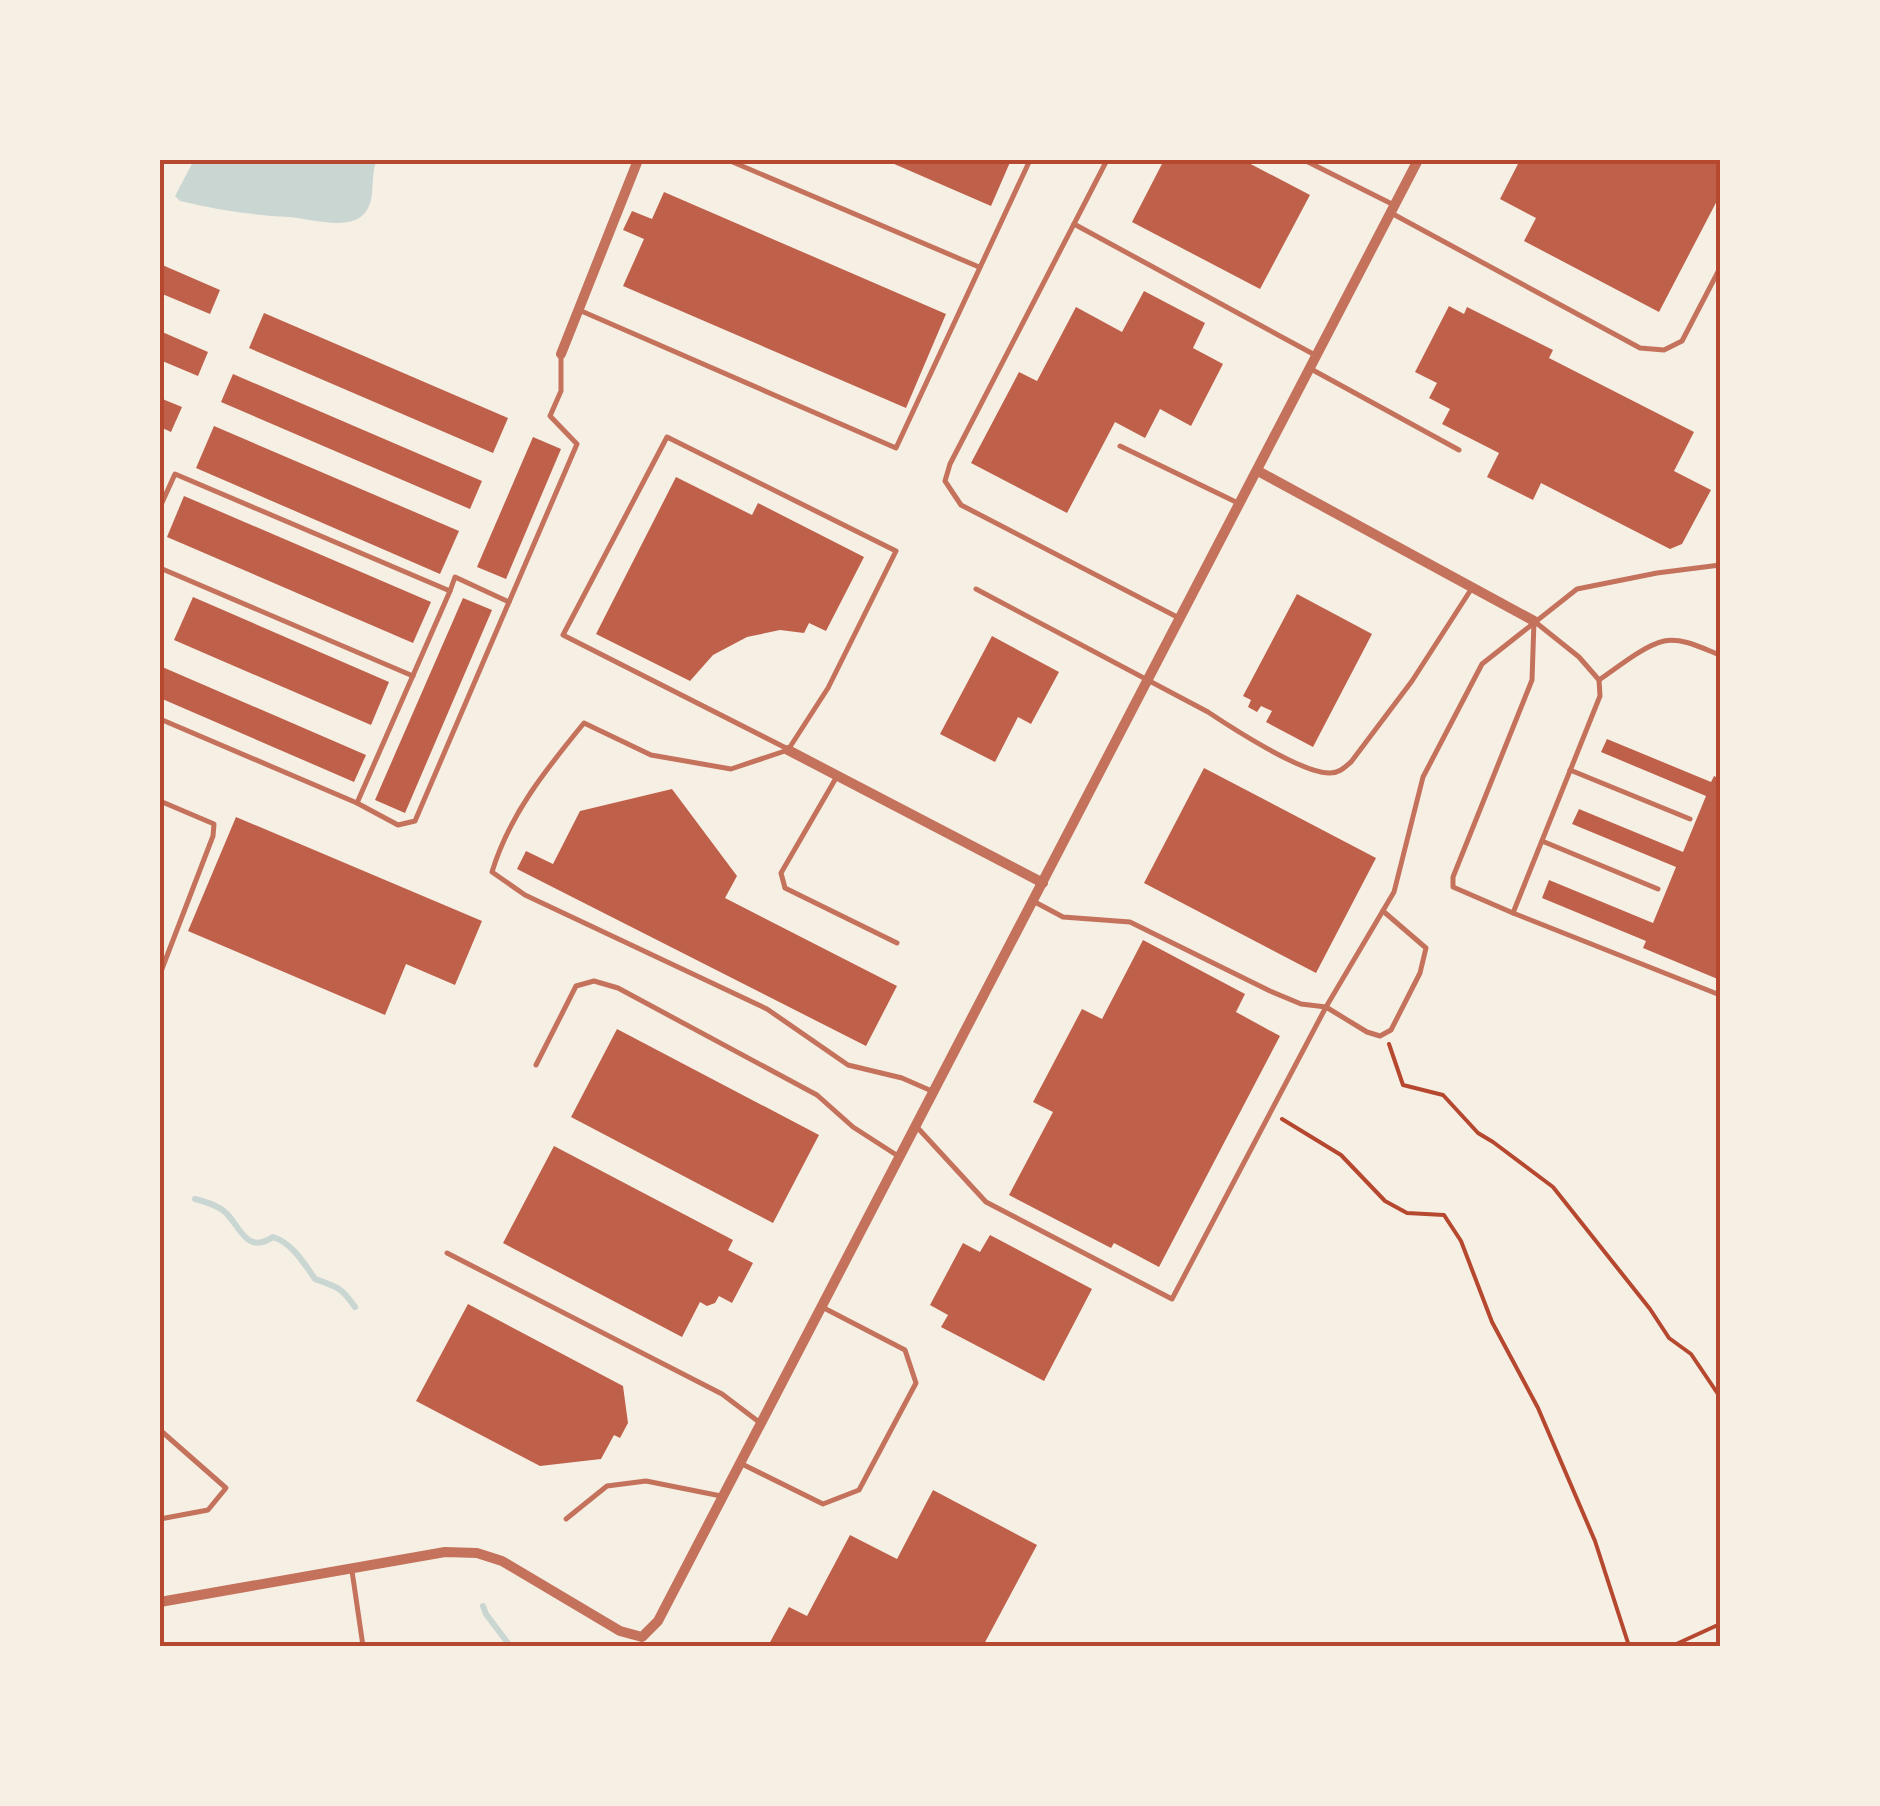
<svg xmlns="http://www.w3.org/2000/svg" width="1880" height="1806" font-family="Inter,sans-serif">
  <rect width="100%" height="100%" fill="#f6efe4"/>
  <!-- water -->
  <path fill="#c9d6d2" d="M194 160H377C369 177 377 198 365 213 349 232 309 218 289 217 252 215 217 210 180 201L175 196Z"/>
  <g fill="none" stroke-linecap="round" stroke-linejoin="round">
    <!-- stream -->
    <g stroke="#c9d6d2" stroke-width="6">
      <path d="M195 1199C204 1201 219 1206 226 1213 240 1226 246 1255 273 1237 292 1243 304 1263 315 1279 338 1287 342 1288 355 1307"/>
      <path d="M483 1606 486 1614 510 1646"/>
    </g>
  </g>
  <!-- building -->
  <g fill="#bf614a">
    <path d="M885 160H1011L991 206Z"/>
    <path d="M1164 160H1243L1310 195 1260 289 1132 222Z"/>
    <path d="M1520 160H1720V195L1659 312 1524 241 1536 218 1500 199Z"/>
    <path d="M664 192 946 314 906 408 623 286 644 239 623 230 632 211 652 219Z"/>
    <path d="M160 264 220 290 210 314 160 293Z"/>
    <path d="M1144 291 1205 323 1193 348 1223 364 1191 426 1160 409 1145 438 1115 422 1067 513 971 463 1019 372 1037 381 1076 307 1122 332Z"/>
    <path d="M1449 306 1464 314 1467 307 1553 350 1549 358 1694 432 1674 471 1711 490 1682 544 1670 549 1541 483 1533 500 1487 477 1499 453 1442 424 1450 409 1429 398 1437 383 1415 372Z"/>
    <path d="M264 313 508 418 493 453 249 348Z"/>
    <path d="M160 331 208 352 198 376 160 360Z"/>
    <path d="M233 374 482 481 470 509 221 402Z"/>
    <path d="M160 398 182 407 171 432 160 427Z"/>
    <path d="M214 426 459 531 440 574 196 468Z"/>
    <path d="M533 437 561 449 506 579 477 567Z"/>
    <path d="M676 477 752 515 758 503 864 557 826 631 809 623 804 633 780 630 747 637 713 655 690 681 596 634Z"/>
    <path d="M184 496 431 602 413 643 167 537Z"/>
    <path d="M1297 594 1372 634 1313 747 1266 722 1272 711 1261 706 1257 712 1248 707 1251 700 1243 696Z"/>
    <path d="M193 597 389 682 371 725 174 640Z"/>
    <path d="M463 598 492 610 405 813 375 800Z"/>
    <path d="M992 636 1059 672 1031 724 1018 717 995 762 940 734Z"/>
    <path d="M160 666 366 755 354 782 160 698Z"/>
    <path d="M1607 739 1711 782 1714 776 1720 779V980L1643 948 1646 941 1542 898 1549 880 1653 923 1676 867 1572 824 1579 809 1683 852 1706 796 1601 752Z"/>
    <path d="M1204 768 1376 858 1316 973 1144 883Z"/>
    <path d="M672 789 737 876 725 898 897 986 866 1046 517 869 526 851 553 864 580 811Z"/>
    <path d="M236 817 482 921 455 985 406 964 385 1015 188 931Z"/>
    <path d="M1143 940 1245 994 1236 1012 1280 1036 1159 1267 1114 1243 1111 1248 1009 1195 1053 1112 1033 1102 1082 1009 1102 1019Z"/>
    <path d="M617 1029 819 1135 773 1223 571 1117Z"/>
    <path d="M554 1146 733 1240 728 1250 753 1263 732 1303 719 1296 715 1303 707 1306 700 1302 682 1337 503 1243Z"/>
    <path d="M990 1235 1092 1289 1044 1381 941 1327 948 1315 930 1305 963 1243 980 1252Z"/>
    <path d="M468 1304 623 1386 628 1423 620 1438 614 1435 601 1459 540 1466 416 1401Z"/>
    <path d="M933 1490 1037 1545 983 1646H768L789 1607 807 1616 850 1535 897 1559Z"/>
  </g>
  <g fill="none" stroke-linecap="round" stroke-linejoin="round">
    <!-- path -->
    <g stroke="#b5482f" stroke-width="4">
      <path d="M1389 1044 1403 1085 1443 1095 1478 1133 1493 1142 1553 1187 1650 1309 1669 1338 1691 1354 1720 1397"/>
      <path d="M1282 1119 1341 1155 1385 1201 1407 1213 1444 1215 1461 1241 1492 1322 1538 1408 1595 1541 1629 1646"/>
      <path d="M1672 1646 1720 1624"/>
    </g>
    <!-- service -->
    <g stroke="#c5725c" stroke-width="5">
      <path d="M728 160 979 267"/>
      <path d="M1107 160 950 464 945 481 961 505 1181 619"/>
      <path d="M1304 160 1394 205"/>
      <path d="M1393 214 1640 348 1664 350 1682 341 1720 268"/>
      <path d="M1074 224 1315 355"/>
      <path d="M579 310 896 448 1030 160"/>
      <path d="M1311 369 1459 450"/>
      <path d="M1120 446 1238 503"/>
      <path d="M160 507 175 474 450 591 455 577 509 602 577 444 550 416 561 391V357"/>
      <path d="M160 568 413 676"/>
      <path d="M976 589 1208 712C1232 728 1303 774 1330 773 1339 773 1344 768 1351 762L1412 681 1472 588"/>
      <path d="M1534 621 1579 657 1599 680 1600 696 1513 913 1453 887V877L1532 680Z"/>
      <path d="M1599 680C1617 668 1643 646 1664 641 1682 637 1704 649 1720 655"/>
      <path d="M160 719 357 803 398 825 415 821 509 602"/>
      <path d="M786 748 563 635 667 437 896 551 828 688 788 750 731 769 651 755 584 723C547 768 509 815 492 872L525 895 767 1009 848 1065 902 1078 934 1092"/>
      <path d="M1570 770 1690 819"/>
      <path d="M836 778 781 873 785 888 897 943"/>
      <path d="M160 801 214 824 213 836 160 974"/>
      <path d="M357 803 450 591"/>
      <path d="M1542 841 1658 889"/>
      <path d="M1033 901 1063 917 1130 922 1270 991 1301 1004 1326 1007 1394 892 1423 777 1482 664 1577 589 1657 573 1720 565"/>
      <path d="M1513 913 1720 995"/>
      <path d="M536 1065 576 986 594 981 618 988 817 1095 853 1127 898 1156"/>
      <path d="M916 1126 986 1202 1172 1299 1326 1007 1367 1032 1380 1036 1391 1030 1420 973 1426 948 1383 911"/>
      <path d="M447 1253 722 1394 759 1422"/>
      <path d="M160 1430 226 1488 208 1510 160 1519"/>
      <path d="M742 1464 823 1504 859 1490 916 1383 905 1350 822 1307"/>
      <path d="M566 1519 607 1486 646 1481 721 1496"/>
      <path d="M352 1571 363 1646"/>
    </g>
    <!-- minor -->
    <g stroke="#c5725c" stroke-width="10">
      <path d="M561 354 638 160"/>
      <path d="M1258 471 1534 621"/>
      <path d="M788 750 1043 883"/>
      <path d="M160 1602 445 1552 477 1553 502 1561 620 1631 642 1637 658 1621 1418 160"/>
    </g>
  </g>
  <!-- border -->
  <rect width="1880" height="1806" fill="none" stroke="#f6efe4" stroke-width="325"/>
  <rect x="162" y="162" width="1556" height="1482" fill="none" stroke="#b5482f" stroke-width="4"/>
</svg>
